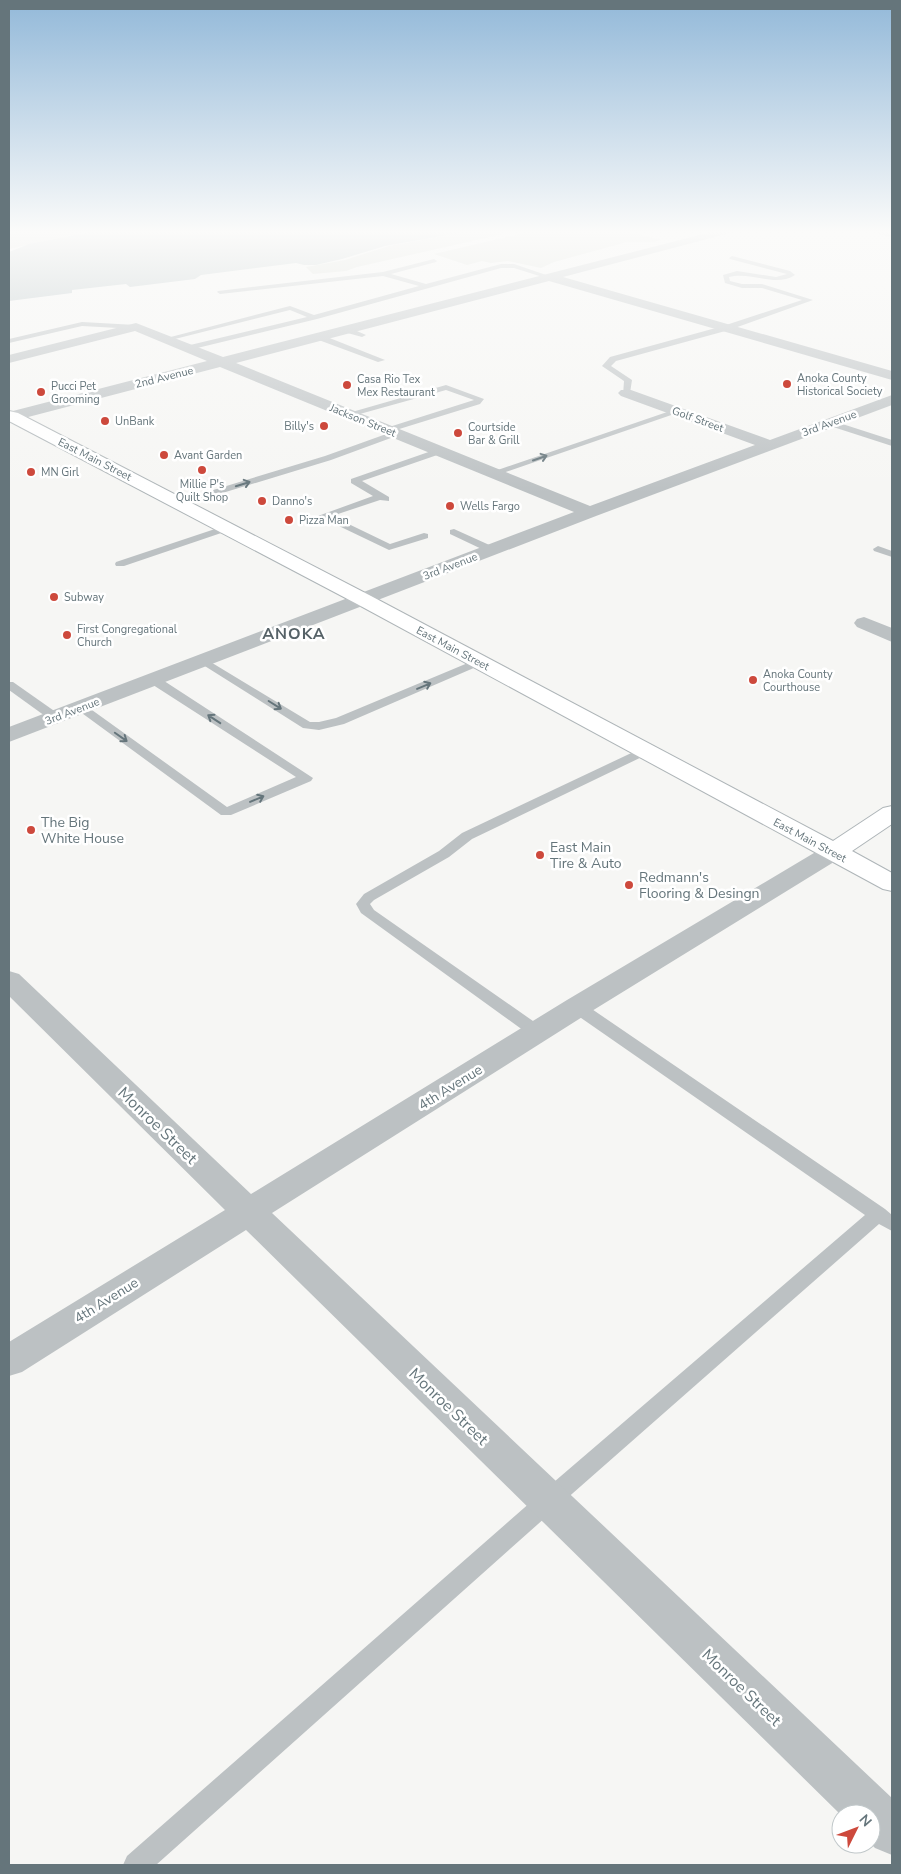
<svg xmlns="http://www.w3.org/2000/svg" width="901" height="1874" font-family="'Nunito Sans',sans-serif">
  <rect width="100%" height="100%" fill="#f6f6f4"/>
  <!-- green -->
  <g fill="#d7dad3">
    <path d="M24 231H90L9 249V233Z"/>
    <path d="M472 231H502L498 232 503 234 357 267 346 271 313 274 306 267 345 260 389 246Z"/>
    <path d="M533 231H626L662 240 653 242H627L554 262 541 268 508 261 491 263 482 261 467 265 434 254Z"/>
  </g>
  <!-- water -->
  <path fill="#b5c1c3" d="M95 231H471L385 246 342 259 316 265H304L296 263 201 275 195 279 130 287 126 284 72 290V293L9 301V252L29 244Z"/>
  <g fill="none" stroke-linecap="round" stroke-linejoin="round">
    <defs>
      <path id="secondary" d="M9 411 18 413 371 596 833 841 883 808 892 806V824L852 851 892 873V891L883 889 824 857 357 604 9 421Z"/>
    </defs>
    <!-- secondary casing -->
    <use href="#secondary" stroke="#aeb5b8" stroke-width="2"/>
    <!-- lane -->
    <g fill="#bcc1c3" fill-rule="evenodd">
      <path d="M732 256 790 271 795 275C775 288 751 271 729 277L730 281 742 284H762L813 300 729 330 616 361 611 366 632 380 630 393 623 395 624 381 602 366 610 357 723 326 802 300 762 288H742L725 283 723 275 737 271 776 277 787 274 730 259 729 258Z"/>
      <path d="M434 259 437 261 436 262 391 274 426 284 501 264H514L552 277 549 279 514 268H501L317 319 189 350H186V346L307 317 290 310 167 341 163 339 290 306 314 315 419 286 383 276 220 294 217 292 218 291 383 272Z"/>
      <path d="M82 322 136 325 140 327 136 329 82 326 9 343V339Z"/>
      <path d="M344 328H350L366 335 362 337 344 332Z"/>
      <path d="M316 335H322L385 360 378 362 316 339Z"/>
      <path d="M446 385 484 399 480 404 396 430 400 433 399 435 331 460 183 505 180 506 175 503 177 501 325 456 389 433 385 430 386 428 474 400 446 390 349 417 345 414Z"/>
      <path d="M673 410 680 412 497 475 494 476 489 473Z"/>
      <path d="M830 420 892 440V446L827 425 826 423Z"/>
      <path d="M440 448 443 449V453L362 481 389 497V501L380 500 332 516 390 544 424 533 428 534V538L389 550 318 516 373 496 351 483V479Z"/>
      <path d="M227 525 232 528 230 530 124 566H116L115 564 116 562Z"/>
      <path d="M454 529 496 548 497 550 496 552H488L450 534V530Z"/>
      <path d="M878 546 892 551V557L874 551 873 549Z"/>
      <path d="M204 658 310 722H319L336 718 475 660 479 659 485 662 483 664 344 724 319 730 303 728 200 663 198 661 200 659Z"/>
      <path d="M154 676 158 677 313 778 311 781 231 815H221L75 708 77 705H85L227 807 296 777 150 683 148 680 150 677Z"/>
      <path d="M9 682H13L60 715 62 718 60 721H52L9 690Z"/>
      <path d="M644 747 648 748 650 751 648 754 472 839 449 857 374 900 370 904 374 910 543 1028 545 1032 543 1036 537 1037 531 1036 361 913 356 904 364 894 439 851 462 833Z"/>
      <path d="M577 1002 583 1003 885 1209 892 1215V1231L879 1224 556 1508 156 1865H123L127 1856 540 1494 865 1215 571 1011 569 1007 571 1003Z"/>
    </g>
    <!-- street -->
    <g fill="#bcc1c3" fill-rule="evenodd">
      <path d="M715 231H732L730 233 563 277 892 371V380L549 281 236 363 590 506 755 445 621 396 618 393 621 390H631L770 440 892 395V405L596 516 9 742V727L574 512 220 367 9 422V412L207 361 135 331 9 363V355L136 323 223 357Z"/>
      <path d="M872 231H892V237L874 233Z"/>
      <path d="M864 617 892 628V642L857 627 854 623 857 619Z"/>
      <path d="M833 844 842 847 846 852 842 857 587 1014 272 1213 892 1798V1855L875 1848 871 1844V1814L841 1815 246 1230 22 1372 9 1376V1342L225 1210 9 996V971L19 974 251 1194 567 1000 824 847Z"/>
    </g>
    <!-- secondary -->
    <use href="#secondary" fill="#fff" fill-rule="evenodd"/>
  </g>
  <!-- one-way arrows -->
  <defs><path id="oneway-shaft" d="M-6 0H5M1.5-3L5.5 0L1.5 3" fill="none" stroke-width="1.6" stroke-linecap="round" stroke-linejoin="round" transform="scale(1.25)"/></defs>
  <g stroke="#65757b">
    <use href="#oneway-shaft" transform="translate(540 458) rotate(-19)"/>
    <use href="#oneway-shaft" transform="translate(243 484) rotate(-17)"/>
    <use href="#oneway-shaft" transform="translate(424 686) rotate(-23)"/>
    <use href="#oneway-shaft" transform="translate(275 705) rotate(32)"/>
    <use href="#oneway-shaft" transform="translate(214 719) rotate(-147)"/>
    <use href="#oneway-shaft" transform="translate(121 737) rotate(35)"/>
    <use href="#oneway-shaft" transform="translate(257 799) rotate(-23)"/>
  </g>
  <!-- sky -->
  <linearGradient id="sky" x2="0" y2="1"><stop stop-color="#93b9d9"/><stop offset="0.47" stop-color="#fbfbfa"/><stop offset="1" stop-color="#fbfbfa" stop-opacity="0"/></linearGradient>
  <rect width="901" height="493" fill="url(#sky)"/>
  <!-- markers -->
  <g fill="#cd493c" stroke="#fff" stroke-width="2">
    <circle cx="787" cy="384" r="5"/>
    <circle cx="347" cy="385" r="5"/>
    <circle cx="41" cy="392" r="5"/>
    <circle cx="105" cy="421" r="5"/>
    <circle cx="324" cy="426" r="5"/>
    <circle cx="458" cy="433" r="5"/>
    <circle cx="164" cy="455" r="5"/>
    <circle cx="202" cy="470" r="5"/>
    <circle cx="31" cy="472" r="5"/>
    <circle cx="262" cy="501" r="5"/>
    <circle cx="450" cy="506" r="5"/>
    <circle cx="289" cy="520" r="5"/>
    <circle cx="54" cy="597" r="5"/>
    <circle cx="67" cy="635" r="5"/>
    <circle cx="753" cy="680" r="5"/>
    <circle cx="31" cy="830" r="5"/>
    <circle cx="540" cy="855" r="5"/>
    <circle cx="629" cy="885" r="5"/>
  </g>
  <g text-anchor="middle" stroke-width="5" stroke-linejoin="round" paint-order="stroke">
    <!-- far-street labels -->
    <g font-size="11" fill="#65757b" stroke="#fff">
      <text transform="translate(164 377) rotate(-14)" y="4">2nd Avenue</text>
      <text transform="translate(698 419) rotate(20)" y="4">Golf Street</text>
      <text transform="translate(363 420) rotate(22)" y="4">Jackson Street</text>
      <text transform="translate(829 423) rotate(-20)" y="4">3rd Avenue</text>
      <text transform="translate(95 459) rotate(27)" y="4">East Main Street</text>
      <text transform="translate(450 566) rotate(-21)" y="4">3rd Avenue</text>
      <text transform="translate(453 648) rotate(28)" y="4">East Main Street</text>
      <text transform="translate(72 711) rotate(-21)" y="4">3rd Avenue</text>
      <text transform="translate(810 840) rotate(28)" y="4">East Main Street</text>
    </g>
    <!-- far-poi labels -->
    <g font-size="11" fill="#65757b" stroke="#fff" text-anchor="start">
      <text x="797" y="382">Anoka County<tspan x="797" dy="13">Historical Society</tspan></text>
      <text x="357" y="383">Casa Rio Tex<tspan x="357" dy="13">Mex Restaurant</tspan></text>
      <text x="51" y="390">Pucci Pet<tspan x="51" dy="13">Grooming</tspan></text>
      <text x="115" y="425">UnBank</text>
      <text x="314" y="430" text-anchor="end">Billy's</text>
      <text x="468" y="431">Courtside<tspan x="468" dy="13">Bar &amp; Grill</tspan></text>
      <text x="174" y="459">Avant Garden</text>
      <text x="41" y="476">MN Girl</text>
      <text x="202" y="488" text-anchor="middle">Millie P's<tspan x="202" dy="13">Quilt Shop</tspan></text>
      <text x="272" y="505">Danno's</text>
      <text x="460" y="510">Wells Fargo</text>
      <text x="299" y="524">Pizza Man</text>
      <text x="64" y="601">Subway</text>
      <text x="77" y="633">First Congregational<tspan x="77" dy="13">Church</tspan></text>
      <text x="763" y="678">Anoka County<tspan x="763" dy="13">Courthouse</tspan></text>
    </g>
    <!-- poi labels -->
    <g font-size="14" fill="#65757b" stroke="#fff" text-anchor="start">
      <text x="41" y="827">The Big<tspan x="41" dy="16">White House</tspan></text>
      <text x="550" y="852">East Main<tspan x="550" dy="16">Tire &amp; Auto</tspan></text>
      <text x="639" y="882">Redmann's<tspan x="639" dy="16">Flooring &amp; Desingn</tspan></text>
    </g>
    <!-- street labels -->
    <g font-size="14" fill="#65757b" stroke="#fff">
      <text transform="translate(450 1087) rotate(-32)" y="5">4th Avenue</text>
      <text transform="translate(106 1300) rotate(-32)" y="5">4th Avenue</text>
    </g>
    <!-- far-district labels -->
    <g font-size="16" font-weight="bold" letter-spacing="1" fill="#566267" stroke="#fff">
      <text x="294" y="639">ANOKA</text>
    </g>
    <!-- near-street labels -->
    <g font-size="16" fill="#65757b" stroke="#fff">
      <text transform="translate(158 1125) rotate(44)" y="6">Monroe Street</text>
      <text transform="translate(449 1406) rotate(44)" y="6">Monroe Street</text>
      <text transform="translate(742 1687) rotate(44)" y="6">Monroe Street</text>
    </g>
  </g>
  <!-- border -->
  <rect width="901" height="1874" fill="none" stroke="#65757b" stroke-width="20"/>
  <!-- north arrow -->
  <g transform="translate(856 1829) rotate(48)"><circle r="24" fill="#ffffff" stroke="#c1c8ca"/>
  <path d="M0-4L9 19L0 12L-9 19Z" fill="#cd493c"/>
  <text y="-8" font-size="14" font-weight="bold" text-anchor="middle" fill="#65757b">N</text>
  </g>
</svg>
